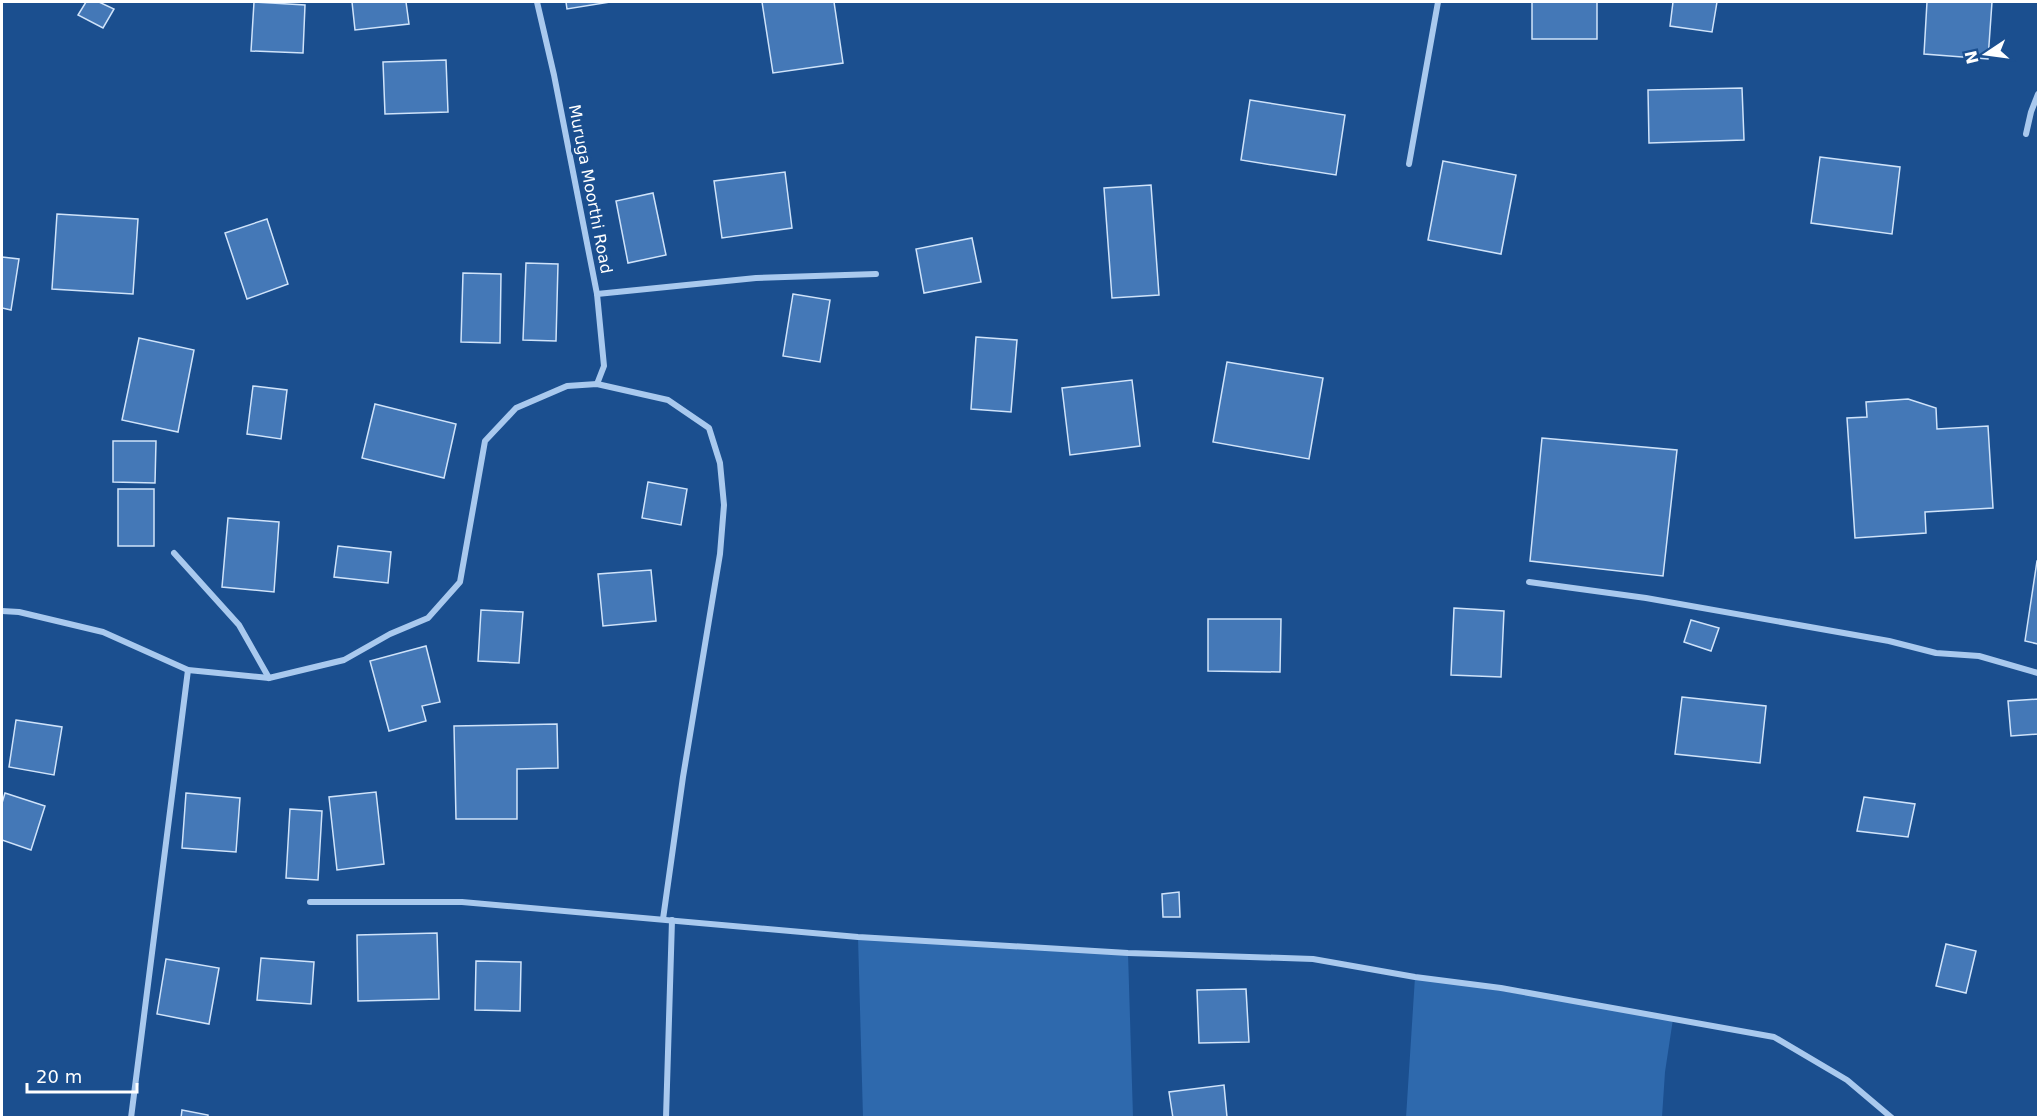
<svg xmlns="http://www.w3.org/2000/svg" width="2040" height="1119" font-family="'DejaVu Sans',sans-serif">
  <rect width="100%" height="100%" fill="#1b4f8f"/>
  <!-- green -->
  <g fill="#2e69ad">
    <path d="M858 937 1128 953 1133 1117H863Z"/>
    <path d="M1415 977 1673 1019 1665 1072 1662 1117 1406 1118Z"/>
  </g>
  <!-- building -->
  <g fill="#4478b7" stroke="#cfe3fa" stroke-width="1.5">
    <path d="M86 2H99L114 9 103 28 78 15Z"/>
    <path d="M254 2 305 5 303 53 251 51Z"/>
    <path d="M352 2H406L409 24 355 30Z"/>
    <path d="M566 2H610L567 9Z"/>
    <path d="M762 2H834L843 63 773 73Z"/>
    <rect x="1532" y="2" width="65" height="37"/>
    <path d="M1673 2H1717L1712 32 1670 26Z"/>
    <path d="M1927 2H1992L1988 59 1924 54Z"/>
    <path d="M446 60 448 112 385 114 383 62Z"/>
    <path d="M1742 88 1744 140 1649 143 1648 90Z"/>
    <path d="M1250 100 1345 115 1336 175 1241 160Z"/>
    <path d="M1820 157 1900 167 1892 234 1811 223Z"/>
    <path d="M1443 161 1516 175 1501 254 1428 240Z"/>
    <path d="M785 172 792 228 722 238 714 181Z"/>
    <path d="M1151 185 1159 295 1112 298 1104 188Z"/>
    <path d="M653 193 666 255 628 263 616 201Z"/>
    <path d="M57 214 138 219 133 294 52 289Z"/>
    <path d="M267 219 288 284 247 299 225 233Z"/>
    <path d="M972 238 981 282 924 293 916 249Z"/>
    <path d="M2 257 19 259 11 310 2 308Z"/>
    <path d="M526 263 558 264 556 341 523 340Z"/>
    <path d="M463 273 501 274 500 343 461 342Z"/>
    <path d="M793 294 830 300 820 362 783 356Z"/>
    <path d="M976 337 1017 340 1011 412 971 409Z"/>
    <path d="M139 338 194 350 178 432 122 420Z"/>
    <path d="M1227 362 1323 378 1309 459 1213 442Z"/>
    <path d="M1132 380 1140 446 1070 455 1062 388Z"/>
    <path d="M253 386 287 390 281 439 247 434Z"/>
    <path d="M1908 399 1936 408 1937 429 1988 426 1993 508 1925 512 1926 533 1855 538 1847 418 1867 417 1866 402Z"/>
    <path d="M375 404 456 424 444 478 362 458Z"/>
    <path d="M1542 438 1677 450 1663 576 1530 561Z"/>
    <path d="M113 441H156L155 483 113 482Z"/>
    <path d="M648 482 687 489 681 525 642 518Z"/>
    <rect x="118" y="489" width="36" height="57"/>
    <path d="M228 518 279 522 274 592 222 587Z"/>
    <path d="M338 546 391 552 388 583 334 577Z"/>
    <path d="M2037 561H2038V644L2025 641Z"/>
    <path d="M651 570 656 621 603 626 598 574Z"/>
    <path d="M1454 608 1504 611 1501 677 1451 675Z"/>
    <path d="M481 610 523 612 519 663 478 661Z"/>
    <path d="M1208 619H1281L1280 672 1208 671Z"/>
    <path d="M1691 620 1719 628 1711 651 1684 642Z"/>
    <path d="M426 646 440 702 422 706 426 721 389 731 370 661Z"/>
    <path d="M1682 697 1766 706 1760 763 1675 754Z"/>
    <path d="M2038 699V734L2011 736 2008 701Z"/>
    <path d="M16 720 62 727 54 775 9 767Z"/>
    <path d="M557 724 558 768 517 769V819H456L454 726Z"/>
    <path d="M376 792 384 864 337 870 329 797Z"/>
    <path d="M5 793 45 806 31 850 2 840V803Z"/>
    <path d="M186 793 240 798 236 852 182 848Z"/>
    <path d="M1864 797 1915 804 1908 837 1857 831Z"/>
    <path d="M290 809 322 811 318 880 286 878Z"/>
    <path d="M1179 892 1180 917H1163L1162 894Z"/>
    <path d="M437 933 439 999 358 1001 357 935Z"/>
    <path d="M1946 944 1976 951 1966 993 1936 986Z"/>
    <path d="M261 958 314 962 311 1004 257 1000Z"/>
    <path d="M166 959 219 968 209 1024 157 1014Z"/>
    <path d="M476 961 521 962 520 1011 475 1010Z"/>
    <path d="M1246 989 1249 1042 1199 1043 1197 990Z"/>
    <path d="M1224 1085 1227 1117 1173 1118 1169 1092Z"/>
    <path d="M182 1110 208 1115V1118H181Z"/>
  </g>
  <g fill="none" stroke-linecap="round" stroke-linejoin="round">
    <!-- minor -->
    <g stroke="#a9c9ee" stroke-width="6">
      <path d="M537 2 554 75 597 294 604 366 597 384"/>
      <path d="M2026 134 2031 112 2038 94"/>
      <path d="M1409 164 1438 2"/>
      <path d="M597 294 756 278 876 274"/>
      <path d="M174 553 239 625 269 678"/>
      <path d="M1529 582 1646 598 1889 641 1936 653 1979 656 2038 673"/>
      <path d="M2 611 19 612 103 632 188 670 269 678 344 660 390 634 428 618 460 582 485 441 516 408 567 386 597 384 668 400 709 428 720 463 724 505 720 554 683 777 663 919"/>
      <path d="M310 902H462L858 937 1128 953 1313 959 1415 977 1501 988 1774 1037 1847 1080 1892 1118"/>
      <path d="M131 1118 188 670"/>
      <path d="M666 1118 672 920"/>
    </g>
  </g>
  <g text-anchor="middle" stroke-width="6" stroke-linejoin="round" paint-order="stroke">
    <!-- street labels -->
    <g font-size="16" fill="#fff" stroke="#1b4f8f">
      <text transform="translate(591 189) rotate(79)" y="6">Muruga Moorthi Road</text>
    </g>
  </g>
  <!-- border -->
  <rect width="2040" height="1119" fill="none" stroke="#ffffff" stroke-width="6"/>
  <!-- north arrow -->
  <g transform="translate(1986 54) rotate(257)" stroke="#1b4f8f" stroke-width="4.5" paint-order="stroke">
  <path d="M0-4.5L10 22L0 15L-10 22Z" fill="#ffffff"/>
  <text y="-9" font-size="16" font-weight="bold" text-anchor="middle" fill="#ffffff">N</text>
  </g>
  <!-- scale -->
  <path d="M27 1083v9h110v-9" fill="none" stroke="#ffffff" stroke-width="3"/>
  <text x="36" y="1083" font-size="18" fill="#ffffff" stroke="#1b4f8f" stroke-width="4.5" paint-order="stroke">20 m</text>
</svg>
